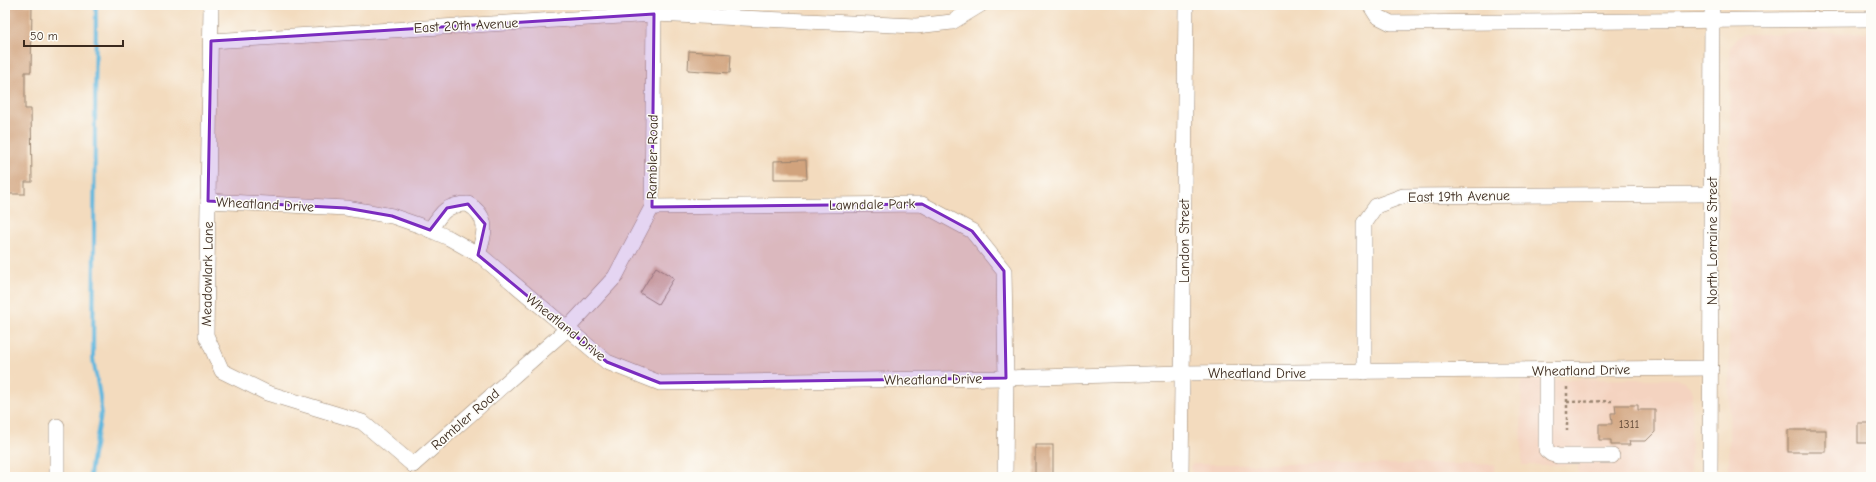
<svg xmlns="http://www.w3.org/2000/svg" width="1876" height="482" font-family="'Comic Neue',sans-serif">
  <rect width="100%" height="100%" fill="#fdfcf7"/>
  <filter id="ink" filterUnits="userSpaceOnUse"><feTurbulence type="fractalNoise" baseFrequency=".025" numOctaves="2"/><feDisplacementMap in="SourceGraphic" scale="8" xChannelSelector="R" yChannelSelector="G"/><feConvolveMatrix kernelMatrix="1 2 1 2 8 2 1 2 1" color-interpolation-filters="sRGB"/></filter>
  <filter id="wash" filterUnits="userSpaceOnUse"><feTurbulence type="fractalNoise" baseFrequency=".012" numOctaves="4" result="noise"/><feDisplacementMap in="SourceGraphic" scale="16" xChannelSelector="R" yChannelSelector="G"/><feGaussianBlur stdDeviation="0.9" result="paint"/><feColorMatrix in="noise" values="0 0 0 0 0 0 0 0 0 0 0 0 0 0 0 0 0 1.4 0 .05"/><feComposite in="paint" operator="in"/></filter>
  <g filter="url(#wash)">
    <rect width="100%" height="100%" fill="#f3dbbe"/>
    <!-- built -->
    <g fill="#f4d3c0">
      <path d="M1871 32V477H1729L1730 48 1736 39 1745 34Z"/>
      <path d="M1676 379 1684 381 1690 387 1692 393 1690 477H1578V465H1522L1521 380Z"/>
      <rect x="1191" y="464" width="304" height="13"/>
    </g>
    <g fill="none" stroke-linecap="round" stroke-linejoin="round">
      <!-- stream -->
      <path stroke="#61b7de" stroke-width="4" d="M90 477C91 454 100 432 101 410 101 392 95 375 93 358L96 5"/>
    </g>
    <g id="blocks">
      <!-- building -->
      <g fill="#d1a37d">
        <path d="M5 5H32L31 72H25V109H31L32 182H25V194H5Z"/>
        <path d="M689 51 731 54 730 73 688 70Z"/>
        <path d="M806 160 807 179H774V161Z"/>
        <path d="M656 267 674 278 658 304 640 293Z"/>
        <path d="M1615 405H1638V410H1655V432L1646 441H1629L1630 445H1611V440H1599V424H1612L1611 413H1616Z"/>
        <rect x="1858" y="423" width="13" height="20"/>
        <rect x="1788" y="430" width="38" height="22"/>
        <rect x="1035" y="445" width="18" height="32"/>
      </g>
    </g>
  </g>
  <g filter="url(#ink)">
    <use href="#blocks" fill-opacity="0" stroke="#97826e" stroke-width="1"/>
    <g fill="none" stroke-linecap="round" stroke-linejoin="round">
      <defs>
        <g id="minor">
          <path d="M211 5 206 335 222 371 267 393 362 422 413 465"/>
          <path d="M1370 5 1377 16 1391 23 1871 19"/>
          <path d="M211 41 654 14 916 26 952 22 980 5"/>
          <path d="M208 201 346 208 392 216 421 226 449 238 481 256 607 362 660 383 1006 378 1183 373 1711 368"/>
          <path d="M652 207 922 204 972 231 1004 271 1006 378 1005 477"/>
          <path d="M430 230C441 213 446 204 468 204 490 217 485 234 478 255"/>
          <path d="M1546 370V450L1551 454 1558 456H1612"/>
          <path d="M1364 372V223L1376 206 1403 196 1712 194"/>
          <path d="M57 426V477"/>
          <path d="M413 465 567 329 615 277 652 207 654 14 657 5"/>
          <path d="M1181 477 1186 5"/>
          <path d="M1710 477 1712 5"/>
        </g>
      </defs>
      <!-- minor casing -->
      <use href="#minor" stroke="#97826e" stroke-width="16"/>
      <!-- path -->
      <g stroke="#97826e" stroke-width="2.5" stroke-dasharray="3 3" stroke-linecap="butt">
        <path d="M1567 387V431"/>
        <path d="M1567 402 1615 401"/>
      </g>
      <!-- minor -->
      <use href="#minor" stroke="#fff" stroke-width="15"/>
    </g>
  </g>
  <!-- marked area -->
  <path fill="#7b2cbf" fill-opacity="0.2" stroke="#7b2cbf" stroke-width="3" stroke-linejoin="round" d="M654 14 652 207 922 204 972 231 1004 271 1006 378 660 383 607 362 478 255 485 224 468 204 447 208 430 230 392 216 346 208 208 201 211 41Z"/>
  <g text-anchor="middle" stroke-width="3" stroke-linejoin="round" paint-order="stroke">
    <!-- number labels -->
    <g font-size="12" fill="#604836">
      <text x="1629" y="428">1311</text>
    </g>
    <!-- street labels -->
    <g font-size="14" fill="#3b2a1e" stroke="#fdfcf7">
      <text transform="translate(466 25) rotate(-3)" y="5">East 20th Avenue</text>
      <text transform="translate(652 157) rotate(-89)" y="5">Rambler Road</text>
      <text transform="translate(1459 196) rotate(-1)" y="5">East 19th Avenue</text>
      <text transform="translate(265 204) rotate(3)" y="5">Wheatland Drive</text>
      <text transform="translate(872 204) rotate(-1)" y="5">Lawndale Park</text>
      <text transform="translate(1184 241) rotate(-90)" y="5">Landon Street</text>
      <text transform="translate(1712 241) rotate(-90)" y="5">North Lorraine Street</text>
      <text transform="translate(207 274) rotate(-89)" y="5">Meadowlark Lane</text>
      <text transform="translate(566 327) rotate(39)" y="5">Wheatland Drive</text>
      <text transform="translate(1581 370) rotate(-1)" y="5">Wheatland Drive</text>
      <text x="1257" y="378">Wheatland Drive</text>
      <text transform="translate(933 379) rotate(-1)" y="5">Wheatland Drive</text>
      <text transform="translate(465 419) rotate(-41)" y="5">Rambler Road</text>
    </g>
  </g>
  <!-- margin -->
  <rect width="1876" height="482" fill="none" stroke="#fdfcf7" stroke-width="20"/>
  <!-- scale -->
  <path d="M24 40v6h99v-6" fill="none" stroke="#3b2a1e" stroke-width="2"/>
  <text x="30" y="40" font-size="12" fill="#3b2a1e" stroke="#fdfcf7" stroke-width="3" paint-order="stroke">50 m</text>
</svg>
